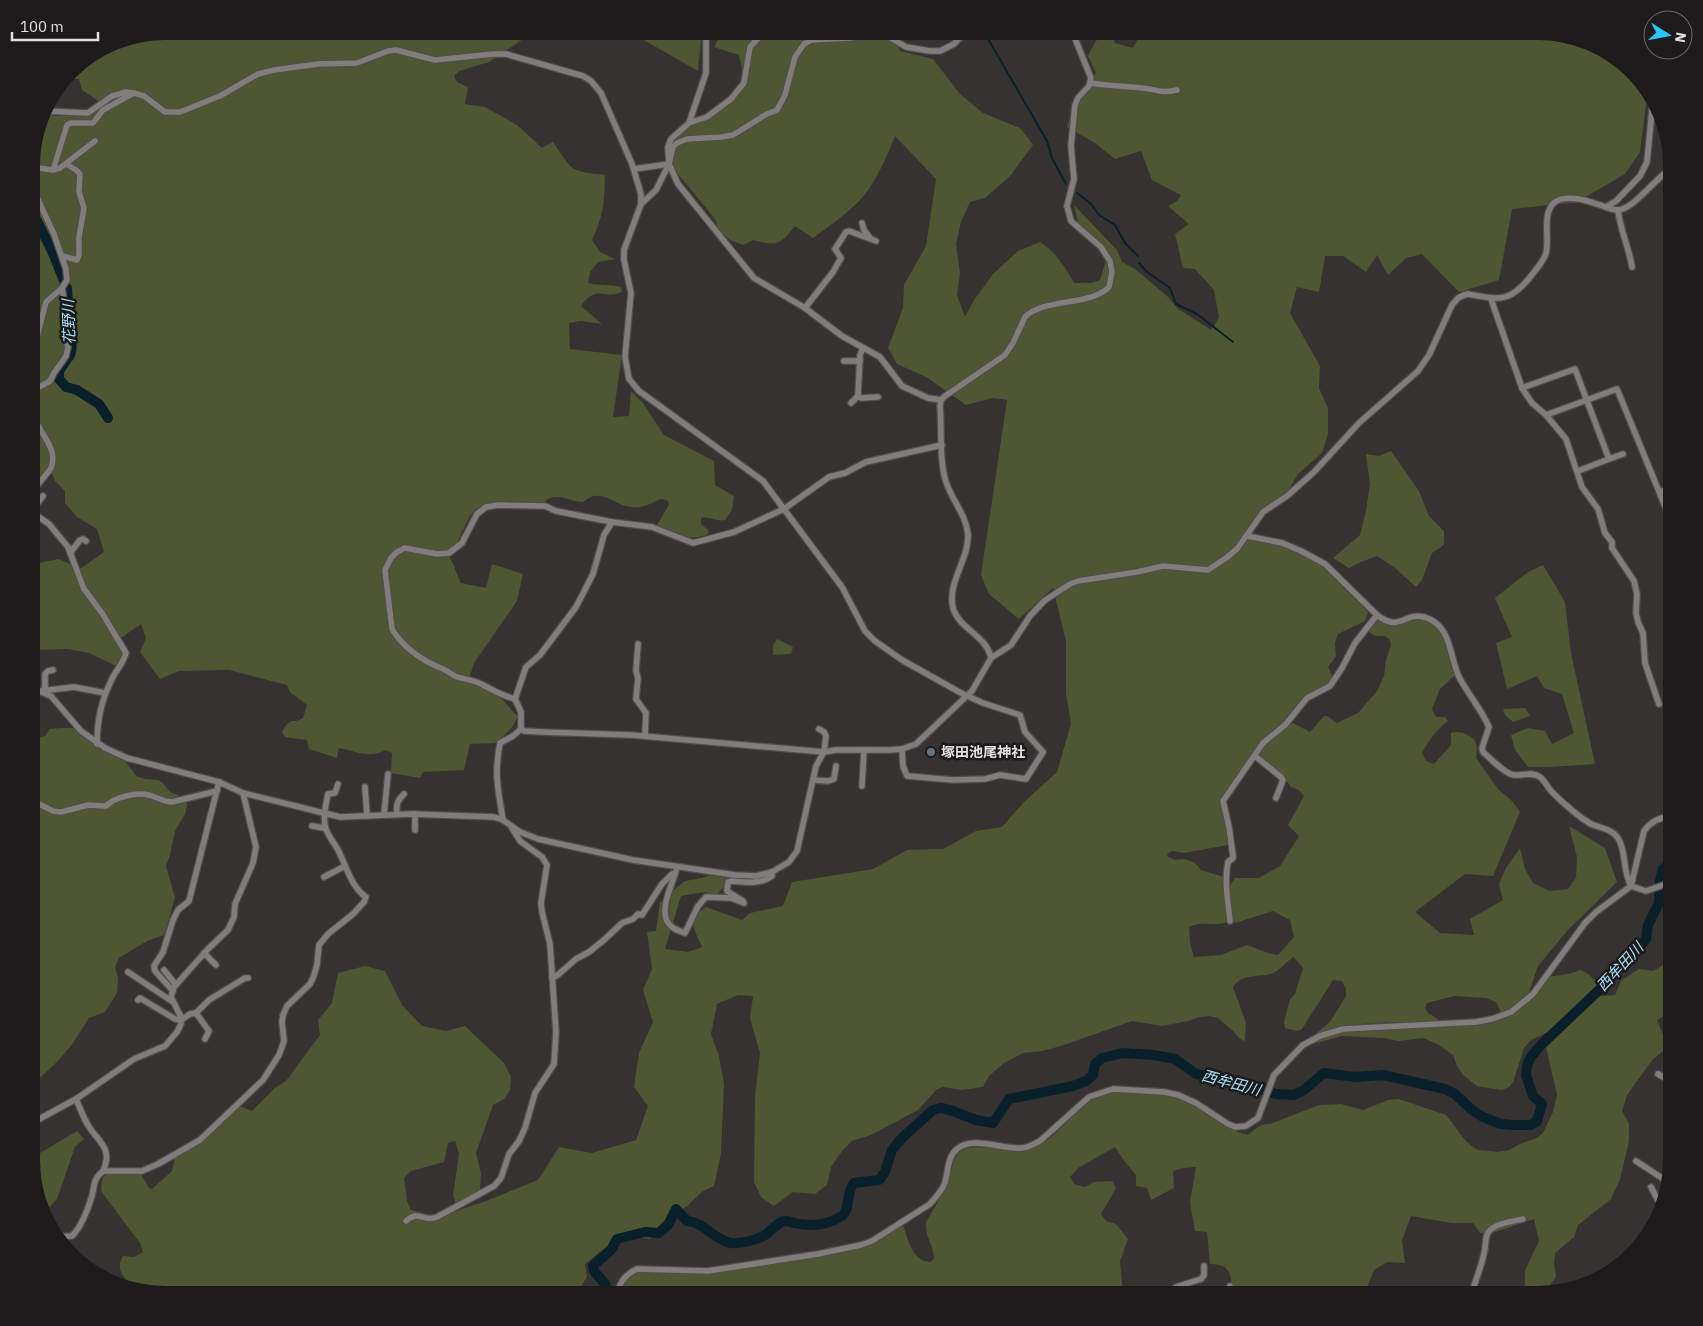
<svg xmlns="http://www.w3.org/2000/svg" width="1703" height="1326" font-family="'IBM Plex Sans','Noto Sans JP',sans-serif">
  <rect width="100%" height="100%" fill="#353231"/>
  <!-- green -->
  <g fill="#4f5732">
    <path d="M165 31H548L526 37 489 62 459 71 454 76 457 82 468 87 465 104 485 107 517 125 542 148 553 142C573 172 570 171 605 175 604 204 604 214 592 240L600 252 615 259 598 262 590 272 588 283C599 286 610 284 621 287L622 292C603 300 596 284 581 306L602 324 581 321 569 323 570 349 622 355 613 417 629 416 631 391 643 403 664 435 714 461 715 485 734 496 732 510 725 520C716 522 710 516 701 518V524L708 530 709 533C702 537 696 538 688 537L657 525 669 505 668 501 661 499C651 503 643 509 631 507 613 505 601 486 583 502 569 502 555 490 543 503 522 502 483 495 470 516 463 529 457 544 449 557 455 565 456 574 461 583L486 588 492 564 523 574 517 601 474 663 469 679 487 682 518 717 510 730 495 743 470 744 464 770 423 772 420 778 391 773 392 753 385 750C370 759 355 751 339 748L337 758 309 749 307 740 285 737 282 732C291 715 292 725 303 718L307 705 290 692 287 685 229 670 179 671 160 679 140 652 146 638 141 624 121 638 117 643 123 655 118 665H114L89 653 67 649 32 650V564L59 559 80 569 104 552 97 529 77 517 65 503V491L55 481 51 471 32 490V156L43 111C59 123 87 111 103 104L82 90 79 79 66 78 76 65 114 41Z"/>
    <path d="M628 31H702L698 71Z"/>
    <path d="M723 31H893L894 39 900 51 933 59 960 94 983 113 1020 128 1033 145 1010 176 985 198 970 202 961 222 956 244 960 273 957 295 965 317 974 300 993 274 1018 251 1040 242C1056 252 1065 267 1074 283H1091L1100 280 1107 257 1080 230 1074 205 1117 250 1122 262 1135 269 1168 297 1178 309 1211 330 1219 318 1214 290 1195 269 1183 268 1175 234 1189 224 1168 206 1177 201 1181 195 1152 180 1141 151 1115 159 1095 143 1067 127 1077 96 1096 73 1088 56C1094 45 1099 31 1112 31L1115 43 1133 48 1142 31H1539L1589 41 1626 64 1649 94 1647 96 1640 152 1625 174 1577 202 1512 209 1499 280 1459 292 1422 254 1406 258 1388 275 1377 255 1366 272 1343 256H1325L1319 292 1297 287 1290 313 1320 366 1319 388 1328 408V434L1322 453 1298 474 1288 491 1260 511 1244 537 1283 545 1328 569 1368 612 1365 621 1338 634 1335 643 1336 656 1328 667 1332 675 1329 685 1305 697 1284 723 1262 741 1239 776 1222 796 1221 801 1230 840 1228 845 1184 853 1172 851 1167 854 1168 857 1175 860 1185 859 1195 863 1201 870 1224 877 1228 922C1216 927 1200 920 1189 927L1190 943 1194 957 1221 955 1247 945 1268 953 1278 955 1294 937 1290 920 1273 911 1235 923 1233 920 1228 889 1235 878H1259L1280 866 1299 836 1288 825 1304 796 1299 790 1291 787 1284 777 1258 755 1265 745 1291 722 1310 732 1324 716H1327L1337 723 1358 713 1377 691 1384 676 1386 660 1391 645 1389 639 1385 636C1378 636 1371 637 1368 629L1378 620C1396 637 1422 602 1442 633 1450 645 1452 661 1455 675L1440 689 1432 709 1436 717H1445L1448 721C1436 730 1429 740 1422 753L1426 761 1434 764 1451 745V733C1460 730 1467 734 1474 739L1477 747 1476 758 1498 789 1513 802 1520 812 1493 876 1465 874 1415 912 1440 933 1474 935 1470 919 1503 900 1499 884 1506 868 1520 848 1525 869 1533 883 1550 891 1568 889 1576 878 1577 857 1569 826 1605 848 1617 882 1568 930 1538 966 1528 995 1516 1005 1502 1014 1496 1002 1486 998 1454 996 1427 1003 1425 1008 1428 1013 1438 1019 1437 1022C1395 1023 1350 1019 1312 1037L1330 1022 1346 996V989L1342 981 1333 980 1302 1029 1297 1031 1285 1028 1284 1022 1290 999 1295 994 1303 968 1294 957C1286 961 1280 971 1271 974 1258 977 1241 974 1233 987L1246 1023 1245 1040 1243 1041 1238 1037 1233 1031 1218 1018 1210 1016 1199 1017 1188 1021 1162 1026 1132 1021 1061 1046 1042 1051 1023 1053 1004 1063 989 1076 983 1087 961 1090 943 1087 937 1089 918 1110 871 1135 852 1141 842 1151 831 1167 827 1185 815 1194 793 1192 774 1206 761 1197 754 1182 755 1096 760 1053 750 1018 753 996 738 995 717 1004 711 1034 719 1056 724 1084 721 1153 714 1186 703 1191 687 1206 661 1223 650 1239C644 1238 637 1237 630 1237 613 1238 598 1254 585 1264L587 1276 577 1295H164L134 1290C126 1277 114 1272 123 1256L134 1257 143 1252 140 1243 101 1191 102 1179 107 1173H139L141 1174 149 1188 152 1189 172 1171 175 1158 239 1106 252 1111 275 1088 286 1081 320 1035 318 1020 332 1003 338 973 365 966 385 971 402 1005 422 1026 446 1031 465 1026 504 1063 511 1077 510 1090 504 1099 493 1105 476 1153 481 1173 480 1191 456 1205 453 1195 459 1154 455 1141 448 1143 444 1162 411 1171 404 1178 407 1201 411 1210 427 1214 445 1215 486 1201 538 1180 559 1147 592 1153 636 1140 648 1106 634 1087 639 1053 653 1022 643 990 652 969 647 932 656 931 660 902 670 899 672 891 685 881 702 878 711 875 727 877 723 888 717 894 704 892 681 896 665 949 688 952 702 947C695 930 685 920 706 907L742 920 750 913 783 906 792 882 873 869 907 850 943 849 976 831 1002 827 1024 802 1057 772 1071 724 1066 693V641L1053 588 1019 619 989 594 981 575 1007 400 993 398 966 405 928 378 897 364 888 348 903 308 904 285 926 246 936 179 895 136C888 154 880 172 869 189 855 209 832 224 813 238L795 226C779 246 777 246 753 240L743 245 730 240 717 228 716 221 707 209 672 167V141L690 125 707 120 720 111 734 99 745 84 739 55 714 47Z"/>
    <path d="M1391 451 1419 491 1429 516 1444 531V545L1432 553 1422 580 1416 587 1395 568 1377 556 1361 562 1349 568 1333 558 1360 535 1366 511 1370 484 1366 454 1379 456Z"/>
    <path d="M1543 565 1565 602 1571 653 1595 764 1550 767H1528L1515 750 1511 735 1528 728 1545 731 1552 744 1574 733 1562 694 1544 688 1537 676 1507 689 1496 643 1512 637 1495 598 1528 572Z"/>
    <path d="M777 639 793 647 791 654 773 655V645Z"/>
    <path d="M1525 708 1530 716 1513 722 1505 715 1503 709Z"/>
    <path d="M61 728H73L98 747 126 762 136 776 145 779 158 780 163 783 170 792 185 798 187 806 185 814 175 831 170 855 166 866 175 898 164 935 147 941 119 958 115 967 118 978 117 993 105 1012 89 1018 73 1043 59 1060 32 1085V739L45 736 50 729Z"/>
    <path d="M1672 951V1011L1657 1020 1668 1047 1653 1059 1627 1095 1622 1111 1629 1123V1141L1620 1179 1611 1199 1578 1225 1574 1237 1555 1253 1554 1264 1556 1277C1546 1291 1542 1294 1525 1291V1270L1539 1241 1534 1219 1495 1232 1480 1233 1473 1223H1452L1411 1216 1402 1240 1405 1263 1387 1262 1374 1270 1366 1290 1381 1295H1231C1232 1276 1232 1264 1210 1264L1207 1232 1195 1231 1190 1202 1196 1167 1184 1168 1173 1171 1174 1188 1151 1200 1147 1188 1136 1186V1175L1125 1162 1115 1147 1078 1168 1070 1177 1074 1184 1085 1187 1094 1182 1112 1181 1116 1188 1101 1214 1106 1221 1116 1224 1128 1239 1120 1261 1123 1295H621L622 1286 628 1277 637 1272 649 1271 712 1274 855 1250 901 1226 904 1227C908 1241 913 1262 931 1262L934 1258C934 1245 924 1236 926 1222 933 1210 940 1198 947 1186 952 1175 950 1164 958 1154 971 1137 1014 1159 1038 1146 1058 1136 1076 1108 1096 1097 1118 1085 1179 1095 1199 1108 1216 1118 1228 1131 1248 1135 1255 1129 1260 1123 1270 1124L1319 1105 1341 1104 1363 1110 1388 1100 1399 1099 1446 1115 1465 1140 1473 1147 1478 1150 1498 1152 1509 1150 1520 1144 1537 1138 1543 1133 1553 1112 1557 1095 1546 1047V1033L1531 1040 1524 1048 1513 1082 1509 1087 1502 1090 1477 1086 1463 1075 1457 1066 1453 1055 1437 1044 1423 1038 1399 1041 1384 1038 1342 1036 1313 1044 1330 1035 1344 1032 1481 1024C1516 1017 1528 1005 1548 977L1568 974 1581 970C1594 976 1597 983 1601 996L1615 995 1621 981 1639 969 1653 971 1668 962Z"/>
    <path d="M77 1131 84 1139 75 1147 57 1199 43 1214 32 1170V1149L35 1156Z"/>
  </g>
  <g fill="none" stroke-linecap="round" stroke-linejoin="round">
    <!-- stream -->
    <g stroke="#09202a" stroke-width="2">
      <path d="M979 31 987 37 1047 141 1052 158 1066 184"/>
      <path d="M1077 193 1091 204 1099 215 1115 225 1125 243 1138 256"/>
      <path d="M1139 263 1147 272 1170 288 1176 304 1197 314 1233 342"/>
    </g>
    <!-- river -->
    <g stroke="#09202a" stroke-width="10">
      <path d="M32 218 36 219 53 253 64 281"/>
      <path d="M67 288C68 300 68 313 68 325 69 335 75 347 69 357"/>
      <path d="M67 359 59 371V379L66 387 77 390 99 404 108 418"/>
      <path d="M588 1295 601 1293 605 1290 606 1285 594 1271 593 1266 611 1250 617 1239 645 1232 659 1233 668 1225 676 1209 687 1221C704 1222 714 1240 731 1243 741 1244 757 1240 765 1235 771 1231 779 1220 787 1221 790 1221 792 1223 794 1223 809 1227 831 1225 843 1215 850 1209 846 1192 854 1183L879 1180 885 1172 892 1150 902 1138 933 1110 941 1108 950 1110 976 1120 993 1123 1009 1099 1073 1086 1086 1081 1093 1075 1095 1064 1102 1058 1123 1053 1154 1055 1175 1059 1196 1074 1223 1079 1276 1094 1294 1095 1304 1090 1324 1073 1355 1077 1383 1075 1445 1089 1455 1094 1472 1110 1483 1117 1501 1124 1512 1125H1531L1537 1121 1542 1104 1533 1096 1526 1075 1527 1066 1530 1058 1541 1045 1598 991 1617 970 1632 956 1646 939 1648 925 1659 903 1660 880 1663 869 1672 862"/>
    </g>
    <defs>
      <g id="minor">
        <path d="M765 31 750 47 744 83 731 99 707 117 689 123 671 139 668 147 669 164 678 184 754 278 805 308 842 336 880 357 902 386 928 398 941 400"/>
        <path d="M1091 83C1108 86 1125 86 1142 88 1158 89 1159 94 1177 90"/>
        <path d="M44 111 88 113 112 96 126 92 134 93 144 96 165 112H180L220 96 258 74 274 70 318 64 357 63 388 51 396 50 435 60 493 54H506L583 76 591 81 601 93 632 164 641 194V204L624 250V260L631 293 625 357 629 379 639 391 763 481 842 587 865 631 875 641 902 660 961 693 983 703 1020 715 1025 732 1043 752 1026 779 1000 775 985 779 953 780 907 776 903 766 902 749"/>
        <path d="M689 123 706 73V31"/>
        <path d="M634 169 669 164"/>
        <path d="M32 170 39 168 53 170 67 125 71 123H93L103 110 134 93"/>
        <path d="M53 170 60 168 95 141"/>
        <path d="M641 204 656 190 669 164 673 147 677 143 687 139 721 137 733 135 767 114 777 110 785 95 795 57 804 44 811 40 850 38 878 34 889 37 906 47 930 51H940L954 44 966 31"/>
        <path d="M1606 207 1616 201 1640 176 1647 162 1653 100"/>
        <path d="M1618 210C1620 230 1629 247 1632 267"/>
        <path d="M862 223 864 230 870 238"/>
        <path d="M63 256 77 260 79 255V237L84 208 79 192 80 174 76 170 66 164"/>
        <path d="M1491 299 1522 388 1532 403 1546 415 1566 439 1582 487 1598 509 1605 533 1612 542V548L1634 581 1637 594 1636 613 1638 622 1643 633 1645 663 1659 704"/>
        <path d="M805 308 833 272 841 258 835 249 846 232 849 231 876 241"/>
        <path d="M32 348 36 341 46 302 62 288"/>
        <path d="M844 361H860"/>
        <path d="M1522 388 1575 369 1609 459 1578 471"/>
        <path d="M32 391 50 381 54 373 66 356 68 347 65 335V307L62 288 67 280 66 269 54 234 36 195 32 191"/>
        <path d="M858 396 861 398 878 397"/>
        <path d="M851 403 858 396 860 355 863 348"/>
        <path d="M1546 415 1617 389 1667 511 1672 515"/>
        <path d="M1609 459 1623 454"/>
        <path d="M32 492C35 487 49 472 51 468 58 451 44 438 38 425 35 418 33 410 32 402"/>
        <path d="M1660 492 1672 487"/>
        <path d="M32 514 33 509 43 496"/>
        <path d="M32 517H39L49 524 68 547 84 589 102 613 126 653C123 664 115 671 111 681 101 701 97 723 97 744"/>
        <path d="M1247 536 1282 543 1301 551 1325 564 1377 615C1400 633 1404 612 1424 617 1452 625 1449 656 1459 677 1468 694 1481 709 1489 727L1482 748 1483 752C1490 758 1505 774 1514 775 1522 776 1532 771 1540 777 1545 781 1548 788 1552 792 1562 802 1579 817 1591 824 1600 828 1612 829 1618 838 1627 852 1622 870 1631 886L1646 891 1672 882"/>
        <path d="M70 553 80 540 83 539 86 541"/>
        <path d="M638 644 636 671 638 678 636 699 646 713 645 736"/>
        <path d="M991 658C987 636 959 629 953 608 947 582 969 560 968 534 966 515 952 500 946 482 939 460 942 430 940 406L941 400 945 396 1005 355 1013 343 1025 317C1044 298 1091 306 1109 287L1112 272 1110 261 1101 247 1071 221 1067 206 1074 179 1071 146 1075 105 1078 98 1089 86 1091 78 1072 31"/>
        <path d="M32 688 51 696 81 731 105 748 127 758 219 782 243 793 340 817 412 814 494 817 503 820 520 832 538 839 633 860 735 875 756 876 772 872 789 862 797 851 816 766 824 752 826 736 824 732 819 729"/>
        <path d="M41 691 74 687 105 693"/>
        <path d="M45 691V674L48 671 53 670"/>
        <path d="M515 699C502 696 491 689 479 683 472 680 464 679 457 677 452 675 448 671 443 669 423 661 404 649 392 629L385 570 391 558 397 552 405 548 437 554 449 553 462 543 477 514 486 507 498 505 545 506 556 511 612 522 652 527 693 543 734 532 784 509 829 477 845 473 866 462 942 445"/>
        <path d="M521 729 524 731 542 732 631 735 824 752 836 750H890L902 749 916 744 972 691 991 658 1011 645 1030 616 1044 601 1070 584 1078 581 1137 572 1163 566 1208 570 1226 558 1237 549 1263 512 1287 496 1314 472 1359 423 1418 371 1429 355 1452 305 1458 298 1464 295 1468 294C1500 300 1510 303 1531 276 1536 269 1544 261 1546 253 1550 238 1541 213 1555 202 1567 193 1591 202 1603 206 1608 208 1613 210 1618 210 1634 209 1656 177 1672 168"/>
        <path d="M1255 756 1281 777 1283 780 1276 798"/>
        <path d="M813 780 828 781 834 779 836 766"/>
        <path d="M862 786 864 750"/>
        <path d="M365 787 367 816"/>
        <path d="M32 806 39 804 53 811 61 812 88 805 106 806C115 797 136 792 149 795 157 797 164 802 172 802L217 791"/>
        <path d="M397 814C396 805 397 801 404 794"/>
        <path d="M384 815 388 774"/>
        <path d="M503 820C498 791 494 773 500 743L513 736 521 729V712L515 699 526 667 540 655 576 607 593 574 604 535 612 522"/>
        <path d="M312 826 325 828"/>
        <path d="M415 830V814"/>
        <path d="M675 874C671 887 657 915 671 926 674 930 681 931 685 933L698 906 706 897 731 898 744 903 743 901 727 891 728 882 731 881C745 882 760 885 772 876V872"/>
        <path d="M324 877 345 866"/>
        <path d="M1230 921C1228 901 1224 881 1228 862L1233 858V856L1229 827 1223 801 1263 743 1285 725 1307 698 1330 686 1342 668 1355 643 1377 615"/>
        <path d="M204 953 216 965"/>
        <path d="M164 970 176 985"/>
        <path d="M128 972 173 1002"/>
        <path d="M552 977 556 976 560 973 576 959 589 952 604 940 622 923 633 919 638 914 642 915 662 884 672 874H675L676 871"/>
        <path d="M173 991 155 971 154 966 163 952 173 920 178 910 189 901 219 782"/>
        <path d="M138 1000 140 998 175 1019 181 1020 190 1014 196 1013 209 1000 245 978H248"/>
        <path d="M196 1013 209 1031 205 1039"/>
        <path d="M1658 1074 1672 1082"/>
        <path d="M76 1099C80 1108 83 1117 88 1125 97 1141 114 1148 103 1171"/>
        <path d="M32 1123 76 1099 134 1059 165 1046 177 1032 181 1024V1017L171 997 174 987 208 949 228 930 234 917 235 904 253 863 256 847 243 793"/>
        <path d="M1636 1161 1668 1182"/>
        <path d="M1651 1187 1662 1208"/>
        <path d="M406 1221C420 1209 422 1223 437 1217L494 1186 501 1178 509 1154 519 1141 525 1128 535 1093 554 1064 556 1032 550 944 542 912 541 903 547 865 542 857 520 841 512 828"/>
        <path d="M58 1237 72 1236C82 1226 88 1209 92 1196 95 1183 93 1180 103 1171H142L158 1164 200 1140 263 1080 279 1055 284 1041 282 1022 283 1015 287 1006 310 984 313 978 317 965 319 945 328 934 353 914 364 902 366 897C351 887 346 865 338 850 334 842 326 834 325 825 323 814 326 804 328 794L335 793 338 784"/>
        <path d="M1586 1284 1612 1269"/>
        <path d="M1472 1293C1476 1278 1483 1263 1485 1248 1486 1241 1485 1235 1490 1230 1497 1223 1514 1221 1523 1219"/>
        <path d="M617 1295C619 1282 626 1274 637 1269L708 1271 818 1254 861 1245 872 1241 930 1204C935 1198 941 1192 944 1185 949 1174 946 1158 957 1149 973 1135 1003 1150 1022 1148 1028 1148 1034 1144 1040 1141L1089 1097 1113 1089 1164 1092 1178 1095 1196 1103 1228 1124 1235 1127 1246 1126 1258 1118 1274 1075 1303 1045 1320 1036 1343 1029 1476 1022 1492 1019 1511 1012 1533 994 1585 923 1596 912 1631 886 1644 831C1651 821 1660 817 1672 816"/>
        <path d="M1173 1295 1174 1289 1176 1287 1201 1279 1204 1275V1266"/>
        <path d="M1230 1295V1286"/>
        <path d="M1452 1295 1453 1291C1460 1291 1469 1290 1474 1295"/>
      </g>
    </defs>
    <!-- minor casing -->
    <use href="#minor" stroke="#504e4d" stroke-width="8"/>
    <!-- minor -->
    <use href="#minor" stroke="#817d7b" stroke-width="5.5"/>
  </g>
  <!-- markers -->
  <circle fill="#6b7280" stroke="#1c1a1a" stroke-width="2" cx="931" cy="752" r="5"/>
  <g text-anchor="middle" stroke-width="5" stroke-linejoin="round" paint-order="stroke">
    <!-- poi labels -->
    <g font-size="14" font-weight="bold" fill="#e3e1e0" stroke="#1c1a1a" text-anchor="start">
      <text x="941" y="757">塚田池尾神社</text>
    </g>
    <!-- water labels -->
    <g font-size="15" font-style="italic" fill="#a6e1fb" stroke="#1c1a1a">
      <text transform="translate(69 322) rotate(-92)" y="5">花野川</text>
      <text transform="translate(1620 967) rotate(-47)" y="5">西牟田川</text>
      <text transform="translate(1231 1083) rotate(15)" y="5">西牟田川</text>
    </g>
  </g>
  <!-- crop -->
  <path d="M0 0H1703V1326H0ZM165 40H1538A125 125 0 0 1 1663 165V1161A125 125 0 0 1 1538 1286H165A125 125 0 0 1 40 1161V165A125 125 0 0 1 165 40Z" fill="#1c1a1a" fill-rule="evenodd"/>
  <!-- north arrow -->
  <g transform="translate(1668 35) rotate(101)"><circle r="24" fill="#1c1a1a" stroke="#6c6a69"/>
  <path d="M0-4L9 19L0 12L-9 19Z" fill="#28c8ff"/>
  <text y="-8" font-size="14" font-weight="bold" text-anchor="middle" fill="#e3e1e0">N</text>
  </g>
  <!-- scale -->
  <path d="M12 32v8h86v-8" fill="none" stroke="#e3e1e0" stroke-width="2.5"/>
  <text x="20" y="32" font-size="15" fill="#e3e1e0" stroke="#1c1a1a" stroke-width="4" paint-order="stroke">100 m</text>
</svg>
